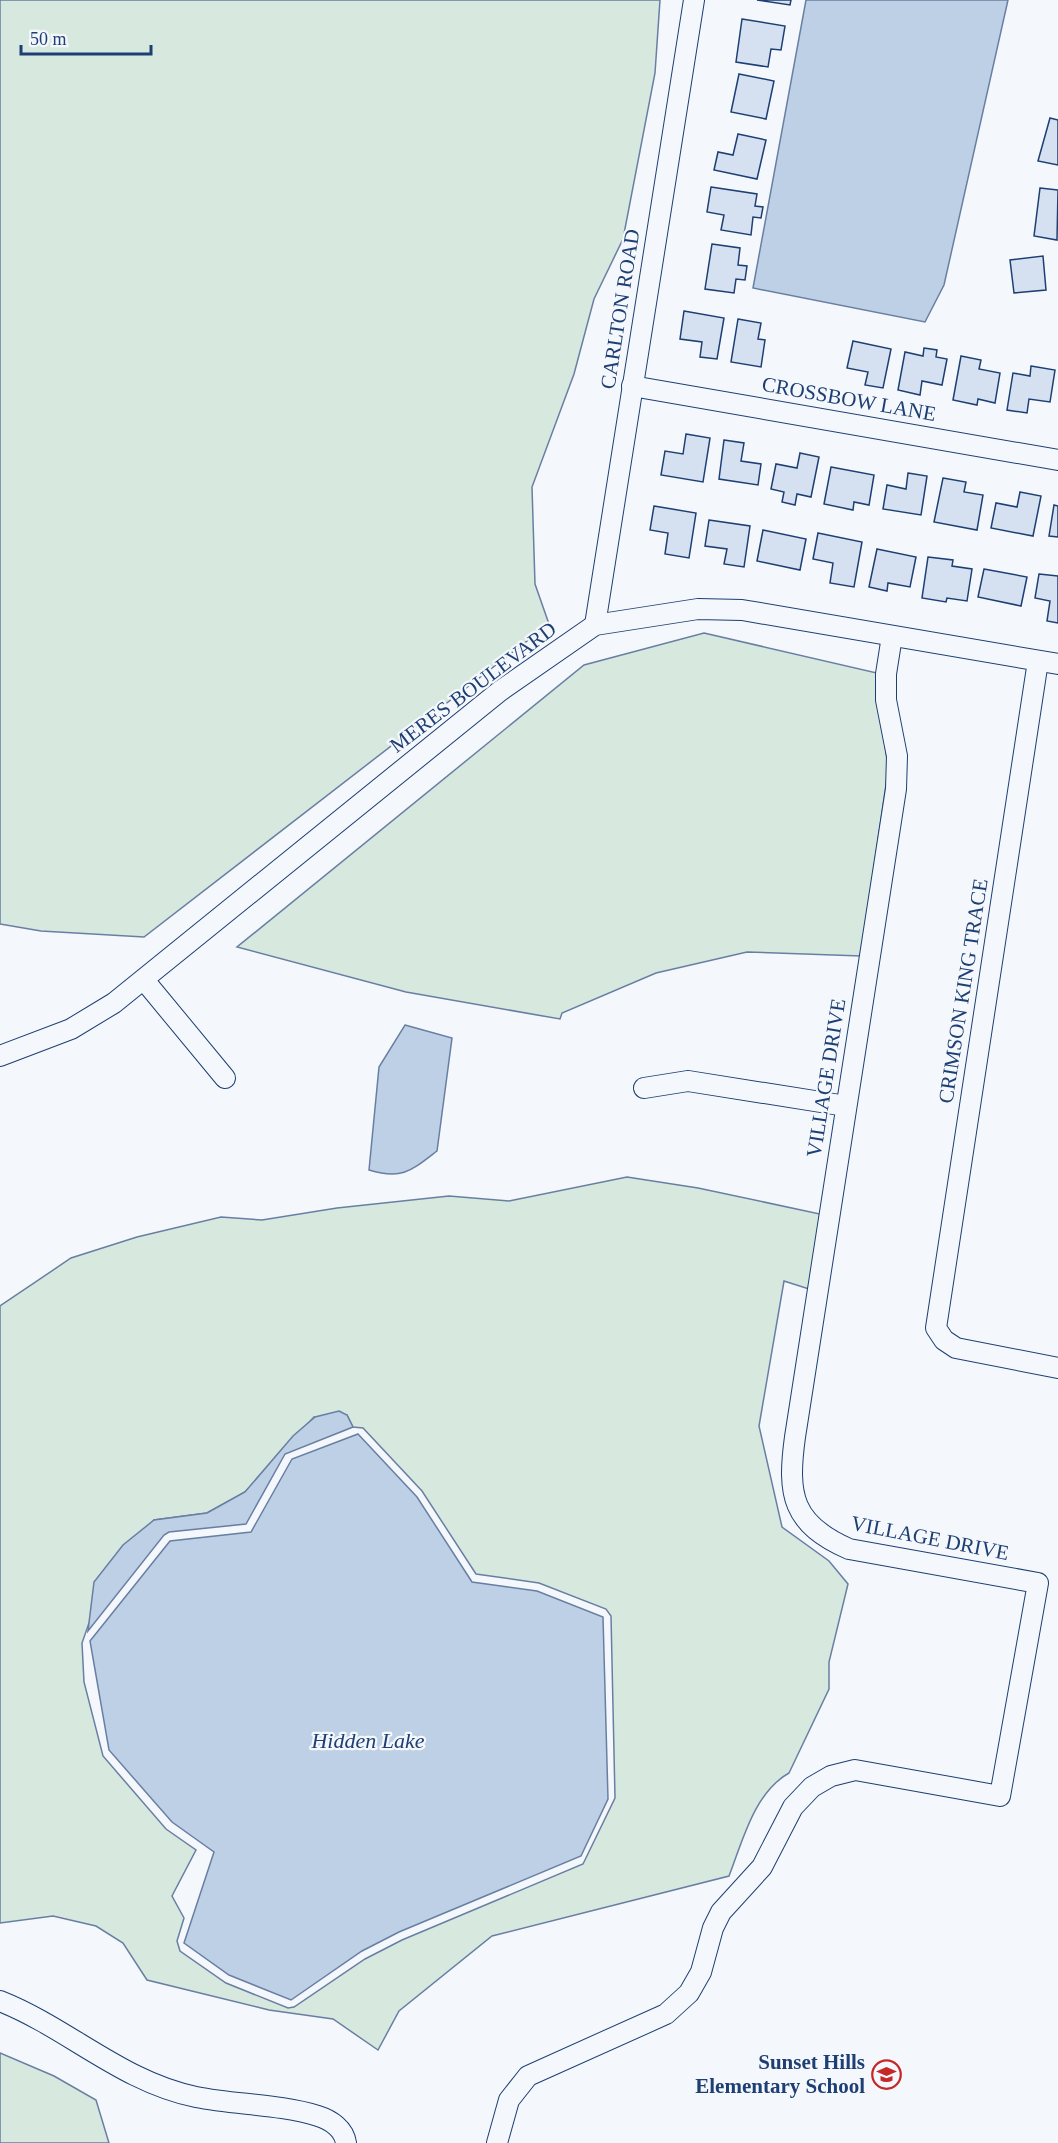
<svg xmlns="http://www.w3.org/2000/svg" width="1058" height="2143" font-family="Georgia,serif">
  <rect width="100%" height="100%" fill="#f4f7fb"/>
  <!-- green -->
  <g fill="#d7e8df" stroke="#687fa3" stroke-width="1.5" fill-rule="evenodd">
    <path d="M0 0H660L655 73 623 239 594 299 574 374 532 487 535 584 549 624 144 937 41 931 0 924Z"/>
    <path d="M704 633 877 673C876 707 886 738 888 771L861 956 747 952 656 973 562 1013 560 1019 406 992 237 947 584 665Z"/>
    <path d="M627 1177 698 1188 820 1214 809 1289 784 1281 759 1426 782 1527 829 1561 848 1584 829 1662V1689L789 1773C754 1793 743 1840 729 1876L492 1936 399 2011 378 2050 333 2019 269 2010 147 1980 123 1943 96 1926 53 1916 0 1923V1306L71 1258 137 1237 221 1217 262 1220 337 1208 449 1196 509 1201ZM347 1415 353 1427 363 1428 422 1491 476 1574 539 1583 606 1609 611 1616 615 1798 583 1864 402 1940 365 1959 294 2007 288 2008 226 1983 180 1951 177 1941 184 1918 172 1896 196 1850 166 1829 103 1756 84 1682 82 1643 89 1623 154 1520 207 1513 245 1492 314 1417Z"/>
    <path d="M0 2053 54 2076 96 2100 109 2143H0Z"/>
  </g>
  <!-- water -->
  <g fill="#bed0e5" stroke="#687fa3" stroke-width="1.5">
    <path d="M806 0H1008L944 285 925 322 753 288Z"/>
    <path d="M405 1025 452 1038 437 1151C411 1171 402 1180 369 1170L379 1067Z"/>
    <path d="M339 1411 347 1415 353 1427 285 1454 246 1524 169 1532 164 1535 88 1631 94 1582 123 1545 154 1520 207 1513 245 1492 293 1436 315 1417Z"/>
    <path d="M358 1434 417 1497 472 1582 537 1591 603 1617 608 1799 581 1856 399 1932 362 1951 291 2000 229 1975 184 1943 214 1852 172 1822 109 1750 90 1641 170 1541 251 1532 292 1459Z"/>
  </g>
  <!-- building -->
  <g fill="#d5e0f0" stroke="#1d3f73" stroke-width="1.5">
    <path d="M757 0H791L790 5Z"/>
    <path d="M742 19 785 26 781 50 771 49 768 67 736 62Z"/>
    <path d="M739 74 774 81 766 119 731 112Z"/>
    <path d="M1050 118 1058 120V165L1038 161Z"/>
    <path d="M738 134 766 140 757 179 714 170 718 152 733 155Z"/>
    <path d="M711 187 757 194 755 206 763 207 761 218 753 217 751 235 721 230 724 215 707 212Z"/>
    <path d="M1040 188 1058 190 1057 240 1034 236Z"/>
    <path d="M712 244 740 248 738 265 747 266 745 280 736 279 734 293 705 289Z"/>
    <path d="M1043 256 1046 290 1014 293 1010 260Z"/>
    <path d="M684 311 724 318 717 359 700 357 702 342 680 339Z"/>
    <path d="M738 319 761 323 758 339 765 340 761 367 731 362Z"/>
    <path d="M853 341 891 349 883 388 865 385 868 372 847 368Z"/>
    <path d="M924 348 937 350 936 357 947 359 942 385 922 381 920 395 898 390 905 352 923 356Z"/>
    <path d="M961 356 981 360 979 369 1000 373 995 403 978 399 977 405 953 400Z"/>
    <path d="M1031 366 1055 370 1050 402 1029 399 1027 413 1007 410 1013 373 1030 376Z"/>
    <path d="M686 434 710 438 703 482 661 475 665 451 683 454Z"/>
    <path d="M724 440 744 443 741 461 761 464 758 485 719 479Z"/>
    <path d="M800 453 819 457 811 497 797 494 795 505 782 502 784 492 771 489 776 464 797 468Z"/>
    <path d="M831 467 874 475 869 505 854 502 853 510 824 504Z"/>
    <path d="M908 473 927 476 921 515 883 509 887 485 906 489Z"/>
    <path d="M943 478 966 482 964 492 983 495 977 530 934 522Z"/>
    <path d="M1020 492 1041 496 1033 536 991 528 996 503 1017 507Z"/>
    <path d="M1054 505 1058 506V537L1049 536Z"/>
    <path d="M654 506 696 513 689 558 665 554 668 533 650 530Z"/>
    <path d="M709 520 750 526 744 567 724 564 727 549 705 546Z"/>
    <path d="M763 530 806 539 800 570 757 561Z"/>
    <path d="M818 533 862 542 854 587 830 583 833 563 813 559Z"/>
    <path d="M877 549 916 557 910 587 888 583 887 591 869 587Z"/>
    <path d="M928 557 953 560 952 566 972 569 967 601 947 598 946 602 922 598Z"/>
    <path d="M984 569 1027 577 1021 606 978 597Z"/>
    <path d="M1039 574 1058 576V623L1047 621 1050 601 1035 598Z"/>
  </g>
  <g fill="none" stroke-linecap="round" stroke-linejoin="round">
    <defs>
      <g id="minor">
        <path d="M632 386 1058 460"/>
        <path d="M595 625 694 0"/>
        <path d="M1038 661 936 1328 944 1340 956 1348 1058 1368"/>
        <path d="M144 980 225 1078"/>
        <path d="M0 1056 71 1029 114 1003 500 691 595 625 698 609 742 610 1058 664"/>
        <path d="M644 1088 688 1081 846 1106"/>
        <path d="M0 2001C68 2028 122 2082 196 2097 236 2105 279 2104 318 2116 331 2120 344 2129 346 2143"/>
        <path d="M497 2143 509 2100 528 2076 666 2014 689 1993 701 1972 713 1928 721 1912 762 1867 793 1807 812 1787 831 1776 855 1770 1000 1796 1038 1583 849 1549C792 1524 787 1495 795 1437L896 789 897 756 886 700V674L892 636"/>
      </g>
    </defs>
    <!-- minor casing -->
    <use href="#minor" stroke="#1d3f73" stroke-width="22"/>
    <!-- minor -->
    <use href="#minor" stroke="#f4f7fb" stroke-width="20"/>
  </g>
  <!-- icons -->
  <defs>
    <symbol id="school-ring" viewBox="-11 -11 22 22"><circle r="9.5" fill="#f4f7fb" stroke="#c62828" stroke-width="1.5"/><path d="M0-5L7-2L0 1L-7-2ZM-4 1L0 2.5L4 1V4Q0 6-4 4Z" fill="#c62828"/></symbol>
  </defs>
  <g fill-rule="evenodd">
    <use href="#school-ring" x="870" y="2058" width="33" height="33"/>
  </g>
  <g text-anchor="middle" stroke-width="4.5" stroke-linejoin="round" paint-order="stroke">
    <!-- street labels -->
    <g font-size="21" fill="#1d3f73" stroke="#f4f7fb">
      <text transform="translate(620 309) rotate(-81)" y="7">CARLTON ROAD</text>
      <text transform="translate(849 399) rotate(10)" y="7">CROSSBOW LANE</text>
      <text transform="translate(473 687) rotate(-37)" y="7">MERES BOULEVARD</text>
      <text transform="translate(963 991) rotate(-81)" y="7">CRIMSON KING TRACE</text>
      <text transform="translate(826 1078) rotate(-81)" y="7">VILLAGE DRIVE</text>
      <text transform="translate(930 1538) rotate(11)" y="7">VILLAGE DRIVE</text>
    </g>
    <!-- poi labels -->
    <g font-size="21" font-weight="bold" fill="#1d3f73" stroke="#f4f7fb" text-anchor="end">
      <text x="865" y="2069">Sunset Hills<tspan x="865" dy="24">Elementary School</tspan></text>
    </g>
    <!-- water labels -->
    <g font-size="22" font-style="italic" fill="#1d3f73" stroke="#f4f7fb">
      <text x="368" y="1748">Hidden Lake</text>
    </g>
  </g>
  <!-- scale -->
  <path d="M21 45v9h130v-9" fill="none" stroke="#1d3f73" stroke-width="3"/>
  <text x="30" y="45" font-size="18" fill="#1d3f73" stroke="#f4f7fb" stroke-width="4.5" paint-order="stroke">50 m</text>
</svg>
